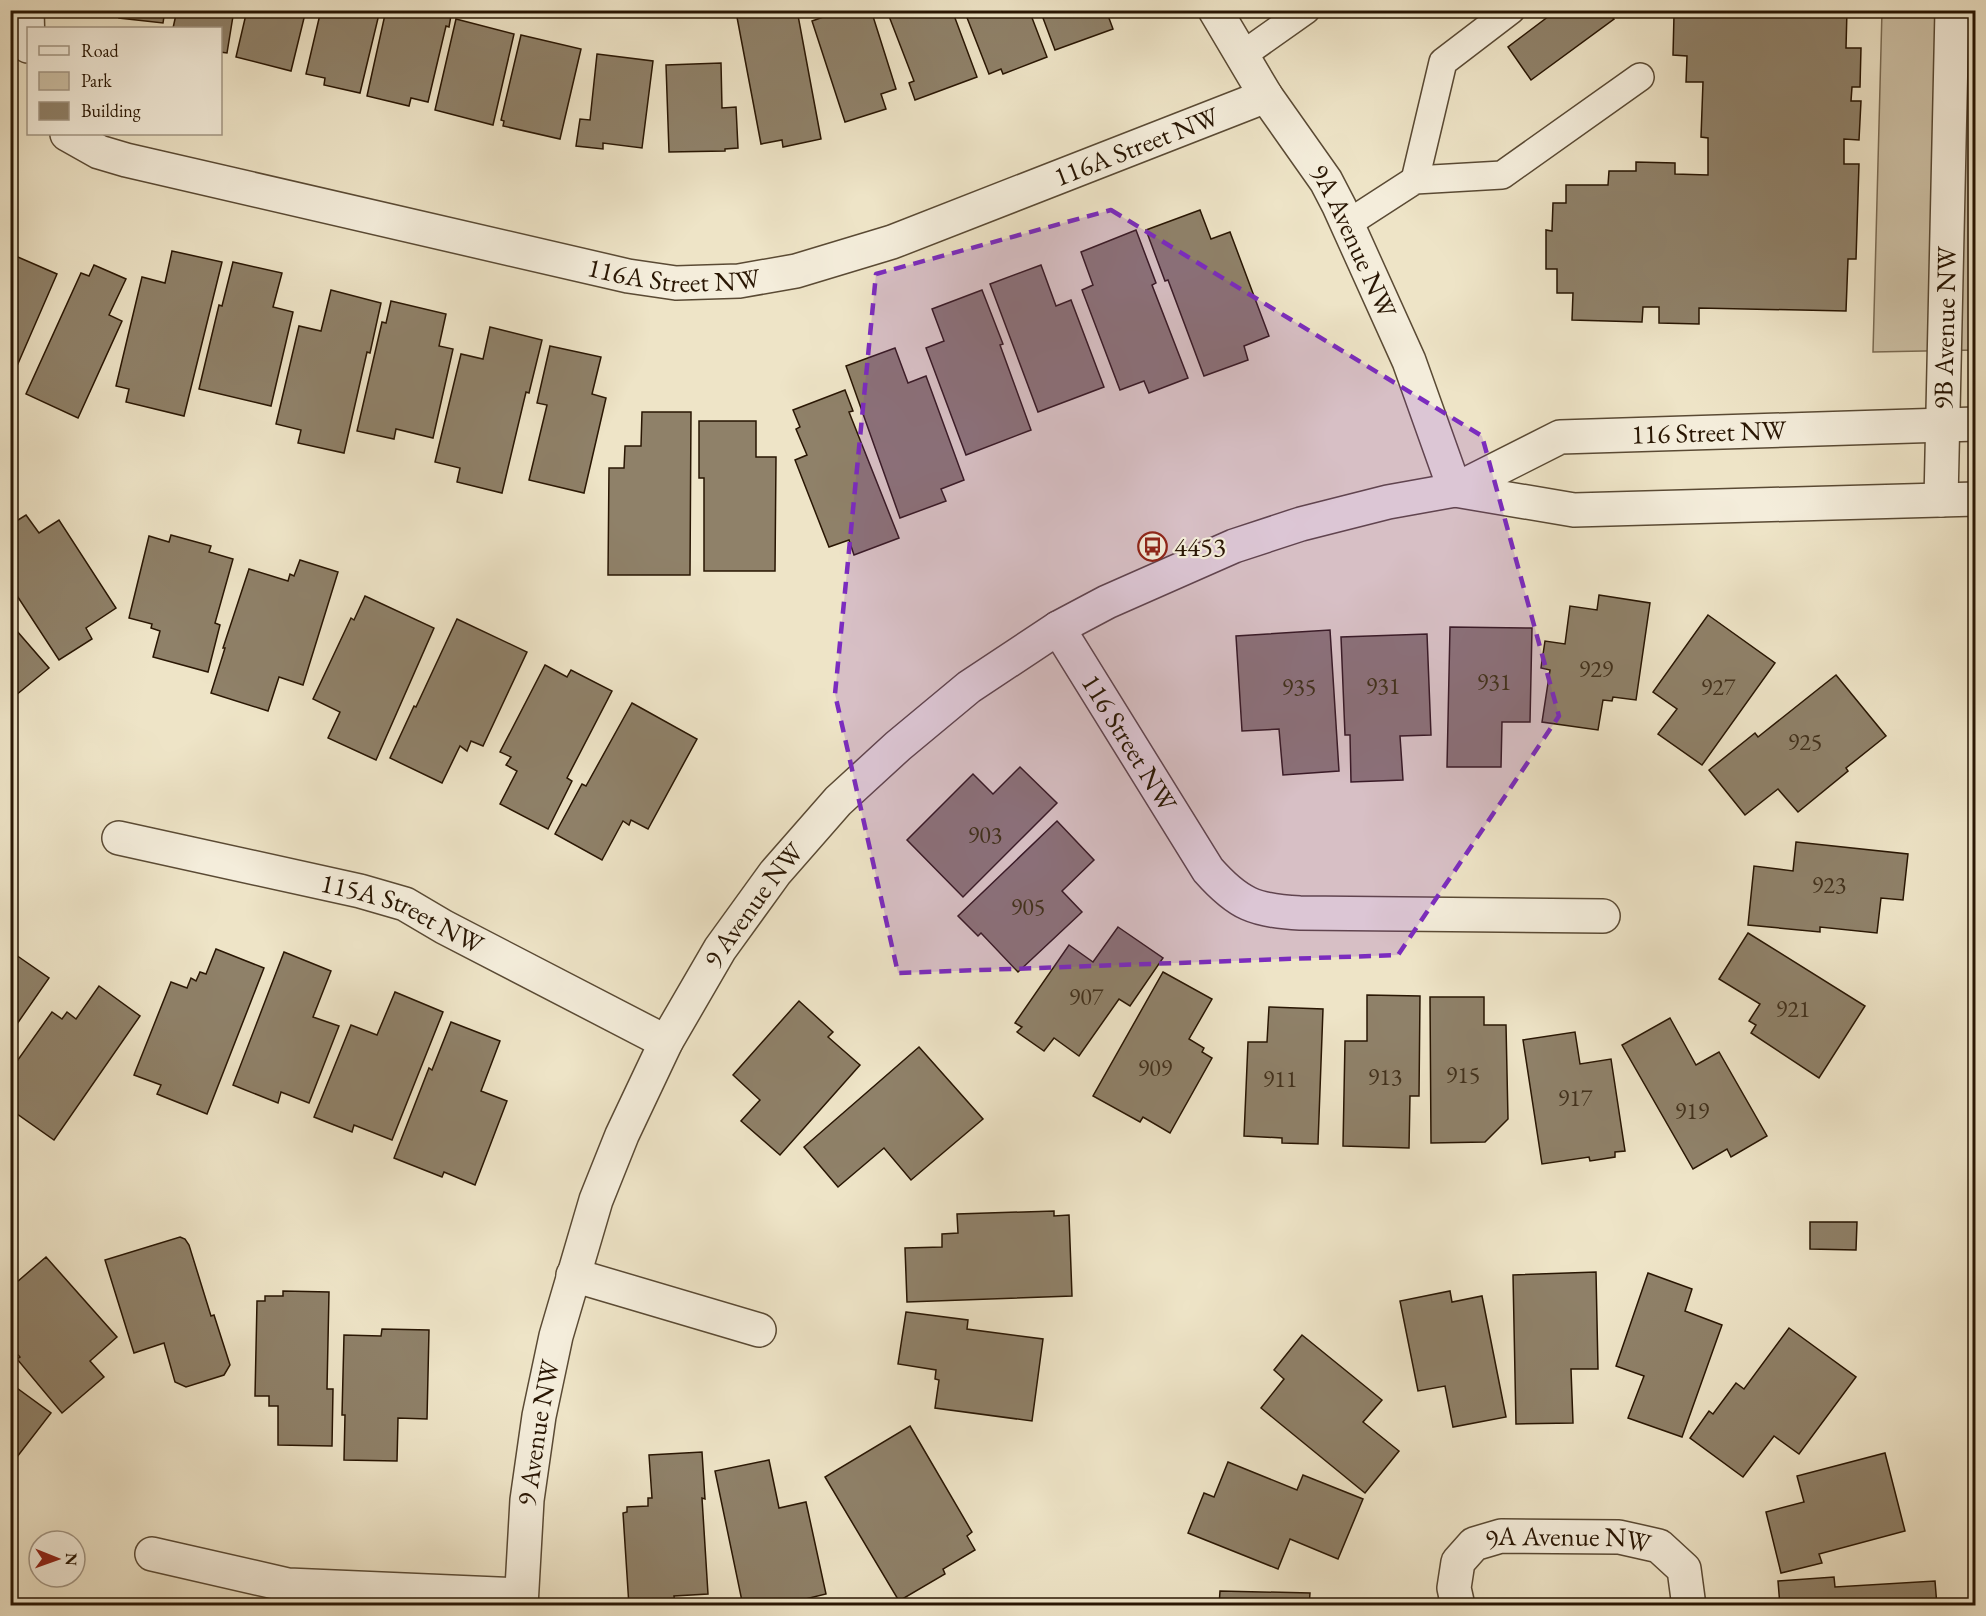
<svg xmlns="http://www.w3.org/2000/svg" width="1986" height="1616" font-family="'EB Garamond',serif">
  <rect width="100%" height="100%" fill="#eee4c7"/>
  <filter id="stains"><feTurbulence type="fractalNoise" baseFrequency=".00333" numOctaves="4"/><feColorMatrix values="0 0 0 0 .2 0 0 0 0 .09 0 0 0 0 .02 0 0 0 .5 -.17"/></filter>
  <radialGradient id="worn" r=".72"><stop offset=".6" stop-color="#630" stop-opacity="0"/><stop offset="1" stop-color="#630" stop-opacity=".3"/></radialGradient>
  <!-- green -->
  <path fill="#cdc1a6" stroke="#7b6c54" stroke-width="1.5" d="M1882 11H1975V350L1873 352Z"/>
  <!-- building -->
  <g fill="#8f8169" stroke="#291603" stroke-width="1.5">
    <path d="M120 10H165L163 23 119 18Z"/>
    <path d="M177 10H234L227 53 220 52V28H173Z"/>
    <path d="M247 10H306L291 71 236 57Z"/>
    <path d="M321 10H380L360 93 324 85 325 78 306 74Z"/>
    <path d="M386 10H452L449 27 446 26 428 102 411 98 409 106 367 96Z"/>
    <path d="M743 10H797L821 139 783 147 782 140 761 144 736 12Z"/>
    <path d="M843 10H871L896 89 881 94 886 109 845 122 812 21Z"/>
    <path d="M952 10 977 77 915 100 909 83 914 81 887 11Z"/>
    <path d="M964 10H1029L1047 57 1003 74 1001 69 989 74Z"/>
    <path d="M1040 10H1106L1113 29 1055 50Z"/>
    <path d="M1557 10H1607L1614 19 1531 80 1508 47Z"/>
    <path d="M1687 10H1847L1846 48H1861L1860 87H1852L1851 101H1861L1859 140 1844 139V164H1859L1856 259H1848L1846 311 1699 308V324L1659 323V307H1643L1642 322 1572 320 1573 293H1557V269H1546V230L1552 231 1553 203H1566V185H1608L1609 171H1636V162L1675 163V174L1708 175V138L1701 137 1703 82H1686L1687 56 1673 55 1674 15 1687 16Z"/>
    <path d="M456 19 514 34 493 125 435 110Z"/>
    <path d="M521 35 581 49 560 139 503 126 504 121 501 120Z"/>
    <path d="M597 54 653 61 642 148 603 143V149L576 146 580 119 590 120Z"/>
    <path d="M721 63 722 108 736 107 738 148 725 149V151L669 152 666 65Z"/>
    <path d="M1200 210 1211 239 1230 232 1269 336 1244 346 1248 360 1204 376 1168 280 1165 281 1146 230Z"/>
    <path d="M1136 230 1156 283 1152 285 1188 378 1149 393 1144 381 1120 390 1082 290 1093 285 1081 252Z"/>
    <path d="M172 251 222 262 184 416 126 402 129 389 116 386 142 277 165 283Z"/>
    <path d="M11 254 57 274 10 382V255Z"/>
    <path d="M233 262 282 273 273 307 293 312 271 406 199 389 219 305 222 306Z"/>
    <path d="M94 265 126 279 109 315 122 321 78 418 26 394 81 273 89 276Z"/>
    <path d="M1041 265 1056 306 1071 300 1104 387 1038 412 990 284Z"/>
    <path d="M331 290 381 303 370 353 367 352 344 453 298 443 301 430 276 424 299 326 321 331Z"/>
    <path d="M982 290 1003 344 1000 345 1031 430 966 455 926 348 944 341 932 309Z"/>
    <path d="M391 301 446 314 439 346 453 349 433 438 396 429 394 439 357 431 382 322 386 323Z"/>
    <path d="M490 327 542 340 529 393 526 392 502 493 457 482 460 468 435 462 461 354 483 359Z"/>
    <path d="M550 346 601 357 592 394 606 398 584 493 529 480 547 405 537 403Z"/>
    <path d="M895 348 908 383 926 376 964 480 941 489 946 501 900 518 846 366Z"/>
    <path d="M845 390 853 411 849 412 899 538 854 555 849 540 829 547 795 460 807 455 796 429 800 427 793 410Z"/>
    <path d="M642 412H691L690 575H608L609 468H624L625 446H641Z"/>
    <path d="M699 421H756V457H776L775 571H704V478H699Z"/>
    <path d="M26 515 39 533 59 520 116 608 86 628 92 639 59 660 10 585V525Z"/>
    <path d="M171 535 211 546 209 552 233 559 215 623 220 625 208 672 153 657 160 631 151 628 152 624 129 618 149 536 169 542Z"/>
    <path d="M300 560 338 572 303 685 279 677 268 711 211 693 225 648H223L249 569 288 581 290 574 294 576Z"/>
    <path d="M1599 595 1650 603 1636 700 1613 697 1612 701 1603 700 1598 730 1542 722 1550 670 1541 668 1545 641 1565 644 1570 606 1597 610Z"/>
    <path d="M365 596 434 628 376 760 328 738 340 712 313 699 351 618 354 620Z"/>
    <path d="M1708 615 1775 663 1702 765 1658 734 1677 709 1653 692Z"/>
    <path d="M457 619 527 652 483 746 471 741 467 751 460 746 442 783 390 758 414 706 416 707Z"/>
    <path d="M10 623 49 668 10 700Z"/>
    <path d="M1450 627 1532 628 1530 722H1502L1501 767H1447Z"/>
    <path d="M1330 630 1339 771 1283 775 1279 729 1242 731 1236 636Z"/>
    <path d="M1427 634 1431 735 1400 736 1403 780 1351 782 1350 735H1345L1341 637Z"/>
    <path d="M545 665 567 677 571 670 612 691 567 778 572 781 548 829 500 804 517 771 506 765 511 757 500 752Z"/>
    <path d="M1836 675 1886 736 1846 768 1848 771 1798 812 1778 789 1745 815 1709 770 1755 733 1758 737Z"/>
    <path d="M632 703 697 739 648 829 631 820 629 825 623 821 602 860 555 834 582 784 586 786Z"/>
    <path d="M1020 767 1057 803 963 897 907 840 973 774 993 794Z"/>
    <path d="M1057 821 1094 860 1062 891 1082 912 1018 972 981 933 978 936 958 916Z"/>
    <path d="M1796 842 1908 854 1903 900 1881 898 1877 933 1820 927V932L1748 925 1754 866 1793 871Z"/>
    <path d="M1118 927 1163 958 1130 1006 1119 999 1079 1056 1054 1038 1044 1051 1017 1032 1022 1027 1015 1023 1069 945 1093 962Z"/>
    <path d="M1748 933 1865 1006 1819 1078 1751 1033 1756 1025 1749 1021 1760 1004 1719 979Z"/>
    <path d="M216 949 264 968 207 1114 157 1094 161 1085 134 1075 171 982 187 988 191 978 196 981 200 972 206 974Z"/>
    <path d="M284 952 331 971 313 1017 339 1026 309 1103 281 1092 278 1103 233 1085Z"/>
    <path d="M16 955 49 978 10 1034V963Z"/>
    <path d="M1163 972 1212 999 1189 1039 1204 1048 1202 1052 1212 1058 1170 1133 1143 1117 1140 1122 1093 1096Z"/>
    <path d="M99 986 140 1016 54 1140 13 1111 17 1105 10 1101V1071L52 1012 62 1019 67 1012 76 1019Z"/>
    <path d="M395 992 443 1012 392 1140 354 1125 352 1132 314 1117 351 1025 377 1035Z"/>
    <path d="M1367 995 1420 996 1419 1096H1410L1409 1148 1343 1146 1345 1041H1367Z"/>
    <path d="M1430 997H1484V1025H1506L1508 1119 1485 1142 1431 1143Z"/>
    <path d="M799 1001 833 1032 828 1037 860 1065 780 1155 741 1121 760 1100 733 1075Z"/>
    <path d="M1269 1007 1323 1009 1318 1144 1282 1143V1138L1244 1136 1248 1042H1267Z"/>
    <path d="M1670 1018 1696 1065 1719 1052 1767 1136 1731 1157 1727 1149 1693 1169 1622 1045Z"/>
    <path d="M451 1022 500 1041 481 1091 507 1101 475 1185 444 1172 442 1177 394 1158 429 1068 432 1070Z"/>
    <path d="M1575 1032 1580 1064 1611 1059 1625 1151 1615 1152V1157L1590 1161 1589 1157 1542 1164 1523 1040Z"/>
    <path d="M919 1047 983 1119 911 1180 884 1148 838 1187 804 1147Z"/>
    <path d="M1054 1211V1216L1069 1215 1072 1296 907 1302 905 1248 942 1247V1234L958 1233 957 1214Z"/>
    <path d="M1810 1222H1857L1856 1250 1810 1249Z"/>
    <path d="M180 1237 185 1239 189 1245 211 1316 214 1315 230 1365 224 1375 186 1387 175 1382 164 1343 134 1353 105 1260Z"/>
    <path d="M46 1257 117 1337 90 1361 104 1377 62 1413 17 1359 20 1357 10 1346V1288Z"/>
    <path d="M1596 1272 1598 1369H1571L1573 1423 1516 1424 1513 1275Z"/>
    <path d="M1648 1273 1692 1289 1685 1311 1722 1325 1682 1437 1628 1418 1644 1376 1616 1366Z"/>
    <path d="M283 1291 329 1292 327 1389H333L332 1446 278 1445V1406H269V1396H255L257 1301H265V1296H283Z"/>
    <path d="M1450 1291 1452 1302 1482 1296 1506 1417 1453 1427 1445 1386 1418 1391 1400 1301Z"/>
    <path d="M906 1312 968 1320 967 1329 1043 1339 1032 1421 935 1408 939 1380 935 1379 936 1370 898 1364Z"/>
    <path d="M1789 1328 1856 1377 1799 1454 1774 1436 1743 1477 1690 1438 1709 1411 1713 1414 1736 1383 1744 1389Z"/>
    <path d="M382 1329 429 1330 427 1419 398 1418 397 1461 344 1460 345 1415H342L344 1335 381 1336Z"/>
    <path d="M1302 1335 1382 1400 1363 1422 1399 1451 1365 1493 1261 1408 1284 1379 1274 1370Z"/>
    <path d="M10 1383 51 1413 17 1457 10 1452Z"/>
    <path d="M910 1426 972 1532 967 1536 975 1550 943 1569 945 1574 899 1601 825 1477Z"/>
    <path d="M702 1452 705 1499 702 1498 708 1594 674 1596 675 1605 629 1606 623 1513 627 1512V1507L648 1506V1498H652L649 1455Z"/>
    <path d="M1885 1453 1905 1531 1819 1554 1822 1563 1781 1573 1766 1512 1804 1502 1797 1476Z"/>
    <path d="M769 1460 779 1508 806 1502 826 1594 801 1600V1604L792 1606H771V1603L743 1606 715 1471Z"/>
    <path d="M1228 1462 1297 1490 1303 1475 1363 1499 1338 1559 1290 1539 1278 1569 1188 1533 1204 1493 1214 1497Z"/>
    <path d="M1834 1577 1835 1587 1935 1581 1937 1606H1780L1778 1581Z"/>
    <path d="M1220 1591 1310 1593 1309 1606H1219Z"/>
  </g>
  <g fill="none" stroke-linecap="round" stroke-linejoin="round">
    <defs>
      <g id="service">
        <path d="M1241 56 1306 10"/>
        <path d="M1415 180 1443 62 1511 10"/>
        <path d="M1347 224 1415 180 1502 175 1640 77"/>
      </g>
      <g id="minor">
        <path d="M27 10 28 46"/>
        <path id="s1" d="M1215 10 1266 96 1326 181 1339 206 1409 361 1455 490"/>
        <path id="s2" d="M67 134 99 152 126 160 628 276 676 283 739 281 796 271 892 242 1266 96"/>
        <path id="s3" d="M1058 628 1208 870C1238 904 1255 911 1300 913L1603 916"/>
        <path id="s4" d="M119 838 360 891 405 904 444 927 666 1042"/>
        <path d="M573 1275 759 1330"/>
        <path d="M152 1554 288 1585 521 1595"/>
        <path id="s5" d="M1458 1606 1454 1588 1458 1562 1474 1544 1501 1536 1619 1537 1659 1546 1684 1569 1688 1599 1686 1606"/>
      </g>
      <g id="tertiary">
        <path d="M1455 490 1574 510 1976 499"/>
        <path id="s6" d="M1941 500 1952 10"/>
        <path id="s7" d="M521 1606 527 1500 539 1416 556 1336 596 1200 622 1135 666 1042 720 949 775 873 838 801 898 746 969 687 1058 628 1107 602 1234 546 1301 524 1388 502 1455 490 1560 437 1976 424"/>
      </g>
    </defs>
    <!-- service casing -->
    <use href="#service" stroke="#5a4a34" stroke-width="30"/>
    <!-- minor casing -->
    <use href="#minor" stroke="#5a4a34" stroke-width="36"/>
    <!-- tertiary casing -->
    <use href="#tertiary" stroke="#5a4a34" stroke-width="36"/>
    <!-- service -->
    <use href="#service" stroke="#f4eddb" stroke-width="27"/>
    <!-- minor -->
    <use href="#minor" stroke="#f4eddb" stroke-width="33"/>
    <!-- tertiary -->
    <use href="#tertiary" stroke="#f4eddb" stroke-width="33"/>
  </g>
  <!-- marked area -->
  <path fill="#7b2cbf" fill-opacity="0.2" stroke="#7b2cbf" stroke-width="4.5" stroke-dasharray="12 8" stroke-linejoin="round" d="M1111 210 1482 436 1559 716 1398 955 898 973 835 694 876 274Z"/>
  <!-- icons -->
  <defs>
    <symbol id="bus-ring" viewBox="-11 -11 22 22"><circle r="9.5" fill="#f4eddb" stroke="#8f2418" stroke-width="1.5"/><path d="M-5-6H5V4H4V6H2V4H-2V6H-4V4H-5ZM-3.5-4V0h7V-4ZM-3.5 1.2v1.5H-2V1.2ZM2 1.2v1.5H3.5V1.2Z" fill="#8f2418"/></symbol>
  </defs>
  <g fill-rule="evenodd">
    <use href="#bus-ring" x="1136" y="530" width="33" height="33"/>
  </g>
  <g text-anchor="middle" stroke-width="4.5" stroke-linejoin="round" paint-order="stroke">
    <!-- number labels -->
    <g font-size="24" fill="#42311c">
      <text x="1596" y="677">929</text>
      <text x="1494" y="690">931</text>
      <text x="1383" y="694">931</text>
      <text x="1299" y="695">935</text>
      <text x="1718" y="695">927</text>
      <text x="1805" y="750">925</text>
      <text x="985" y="843">903</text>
      <text x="1829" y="893">923</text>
      <text x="1028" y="915">905</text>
      <text x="1086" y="1005">907</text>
      <text x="1793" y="1017">921</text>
      <text x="1155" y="1076">909</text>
      <text x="1463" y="1083">915</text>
      <text x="1385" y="1085">913</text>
      <text x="1280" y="1087">911</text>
      <text x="1575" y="1106">917</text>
      <text x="1692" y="1119">919</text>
    </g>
    <!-- street labels -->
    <g font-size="27" fill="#291603" stroke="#f4eddb">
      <text dy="9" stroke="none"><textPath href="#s2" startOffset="1112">116A Street NW</textPath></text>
      <text dy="9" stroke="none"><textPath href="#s1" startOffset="270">9A Avenue NW</textPath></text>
      <text dy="9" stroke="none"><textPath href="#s2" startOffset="626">116A Street NW</textPath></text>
      <text dy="9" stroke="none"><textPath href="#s6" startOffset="172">9B Avenue NW</textPath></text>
      <text dy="9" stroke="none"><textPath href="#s7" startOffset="1854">116 Street NW</textPath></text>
      <text dy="9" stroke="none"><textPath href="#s3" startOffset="135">116 Street NW</textPath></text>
      <text dy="9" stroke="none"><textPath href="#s7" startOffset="750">9 Avenue NW</textPath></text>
      <text dy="9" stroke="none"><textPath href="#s4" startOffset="294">115A Street NW</textPath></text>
      <text dy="9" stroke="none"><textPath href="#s7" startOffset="174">9 Avenue NW</textPath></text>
      <text dy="9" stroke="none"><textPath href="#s5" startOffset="164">9A Avenue NW</textPath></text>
    </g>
    <!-- poi labels -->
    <g font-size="27" fill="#291603" stroke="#f4eddb" text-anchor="start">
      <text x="1174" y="556">4453</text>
    </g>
  </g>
  <!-- margin -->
  <rect width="1986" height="1616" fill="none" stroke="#eee4c7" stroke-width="36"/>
  <rect x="12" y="12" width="1962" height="1592" fill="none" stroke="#291603" stroke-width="3"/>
  <rect x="18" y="18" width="1950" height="1580" fill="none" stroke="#291603" stroke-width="1.5"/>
  <!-- legend -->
  <rect x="27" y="27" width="195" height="108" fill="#f4eddb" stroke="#a39785" stroke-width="1.5"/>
  <rect x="39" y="46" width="30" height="9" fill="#f4eddb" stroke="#a39785" stroke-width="1.5"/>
  <text x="81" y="57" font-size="18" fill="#291603">Road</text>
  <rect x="39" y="72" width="30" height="18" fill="#cdc1a6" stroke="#a39785" stroke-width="1.5"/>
  <text x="81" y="87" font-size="18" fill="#291603">Park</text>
  <rect x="39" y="102" width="30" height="18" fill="#8f8169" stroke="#a39785" stroke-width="1.5"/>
  <text x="81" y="117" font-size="18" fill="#291603">Building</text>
  <!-- north arrow -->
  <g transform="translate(57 1559) rotate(91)"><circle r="28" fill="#f4eddb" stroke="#a39785" stroke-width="1.5"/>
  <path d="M0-4.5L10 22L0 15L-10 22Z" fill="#8f2418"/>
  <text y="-9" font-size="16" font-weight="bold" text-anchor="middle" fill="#291603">N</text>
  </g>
  <rect width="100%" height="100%" filter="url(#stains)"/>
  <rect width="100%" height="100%" fill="url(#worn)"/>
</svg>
